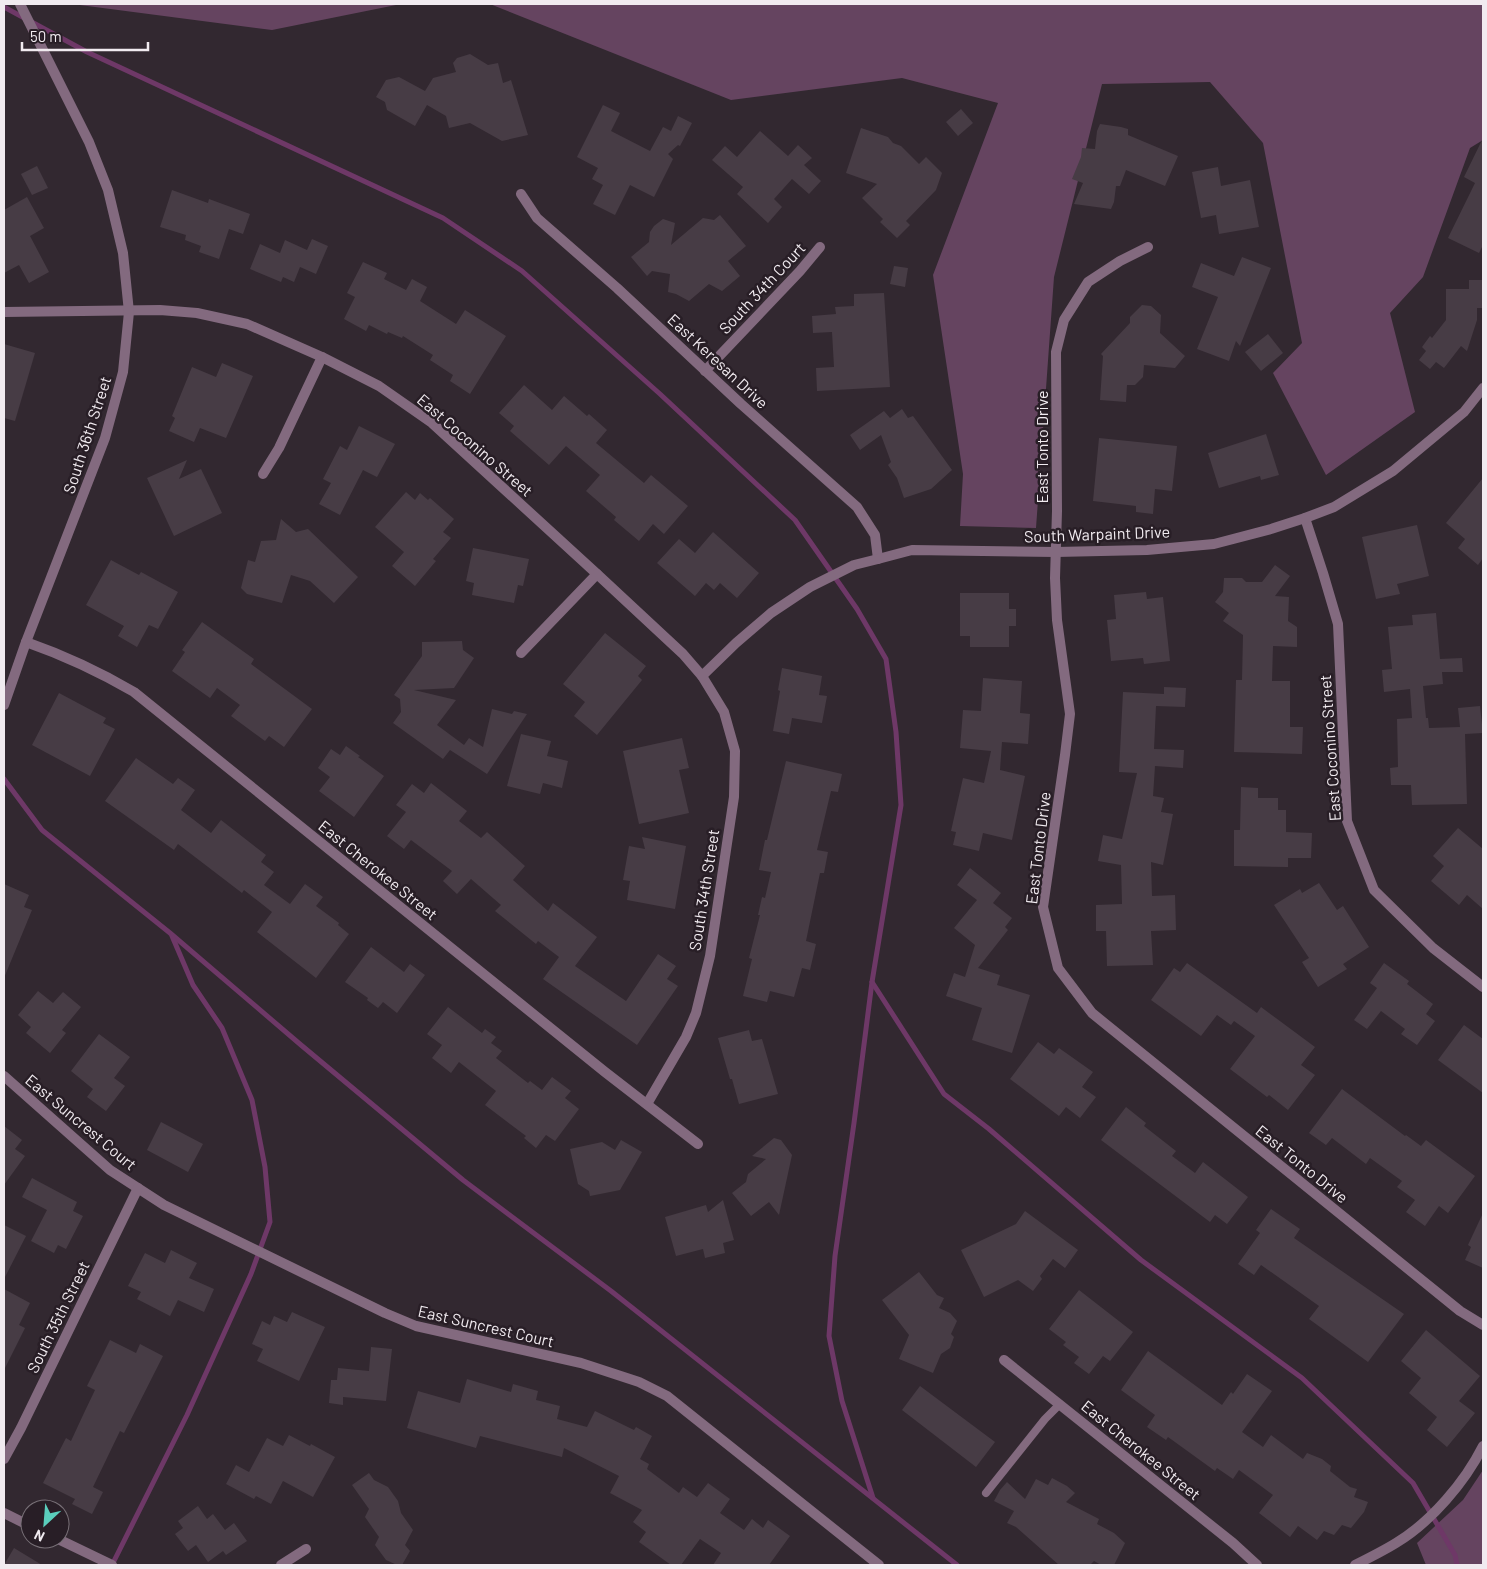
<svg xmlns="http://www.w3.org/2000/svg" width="1487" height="1569" font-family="Barlow,sans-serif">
  <rect width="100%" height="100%" fill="#322830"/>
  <!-- green -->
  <g fill="#654460">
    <path d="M72 4H401L272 30Z"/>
    <path d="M490 4H1483V140L1470 148 1423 277 1390 313 1415 412 1326 475 1273 373 1302 343 1263 143 1210 82 1102 84 1054 277 1036 528 960 526 963 474 933 275 998 103 902 78 731 100Z"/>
    <path d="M1483 1470V1565H1426L1417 1543 1463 1500Z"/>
  </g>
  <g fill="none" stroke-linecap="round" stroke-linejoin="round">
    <!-- stream -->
    <g stroke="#6e3867" stroke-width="5">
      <path d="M4 7 87 52 443 218 522 271 660 394 795 520 857 609 886 659 896 732 901 805 872 982 854 1123 835 1256 829 1336 842 1401 873 1498"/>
      <path d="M4 779 42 830 170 933 301 1045 463 1180 611 1291 957 1565"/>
      <path d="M872 982 944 1094 989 1129 1141 1260 1302 1378 1413 1483 1455 1555 1457 1565"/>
      <path d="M112 1565 187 1415 251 1274 270 1222 265 1167 252 1100 222 1028 193 985 172 936"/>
    </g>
  </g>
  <!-- building -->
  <g fill="#473c45">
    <path d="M470 54 488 65 498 63 503 83 511 80 528 135 502 141 470 123 449 128 446 116 427 105 415 126 387 110 385 102 376 97 386 80 399 77 425 91 433 78 456 72 453 63 457 58Z"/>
    <path d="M603 105 620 113 611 131 650 151 663 127 671 131 678 116 692 123 680 146 678 145 668 154 673 159 654 197 630 185 615 215 593 204 603 185 592 179 598 168 577 157Z"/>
    <path d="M961 109 973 123 958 136 946 122Z"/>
    <path d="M1100 124 1121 127 1128 129V135L1178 156 1165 186 1126 170 1120 186H1116L1114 202 1111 209 1074 204 1083 183 1072 179 1081 157 1082 148 1095 149 1097 131Z"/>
    <path d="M861 128 888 137 893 143 901 146 919 164 926 157 942 173 936 190 906 221 910 225 897 238 880 222 883 219 862 198 877 184 846 173Z"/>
    <path d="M760 131 788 156 798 145 812 158 804 165 821 181 809 194 792 179 774 199 782 207 768 223 737 194 743 187 712 160 725 146 737 157Z"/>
    <path d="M1483 138V245L1479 253 1448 238 1475 183 1464 177Z"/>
    <path d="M37 166 48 188 32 195 21 174Z"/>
    <path d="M1218 167 1221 186 1250 180 1259 227 1219 234 1216 215 1201 218 1192 172Z"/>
    <path d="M172 190 208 203 209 199 250 214 243 234 229 229 219 259 199 252 201 246 185 240 186 235 160 227Z"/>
    <path d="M27 197 44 228 30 236 49 272 29 283 19 265 4 273V210Z"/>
    <path d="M720 215 746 246 728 261 740 276 722 291 709 284 689 301 676 294 668 292 670 274 652 271 647 276 631 257 649 242 650 232 654 226 663 219 675 223 671 245 703 218 714 220Z"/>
    <path d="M312 239 328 246 316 274 300 267 294 282 283 277 281 282 250 269 260 244 280 253 285 240 307 250Z"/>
    <path d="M1242 257 1271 268 1240 346 1236 341 1229 361 1197 349 1218 297 1192 287 1201 263 1234 276Z"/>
    <path d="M363 262 387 273 384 279 406 290 412 279 427 287 420 301 456 324 465 310 506 336 470 394 450 381 453 375 430 360 433 355 403 336 402 338 388 332 387 334 369 325 366 331 344 319 355 297 347 293Z"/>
    <path d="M894 266 908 268 905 287 890 284Z"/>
    <path d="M1469 280H1483V308H1477V320L1467 351 1461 346 1444 368 1436 362 1430 369 1419 360 1426 351 1422 347 1430 336 1432 338 1446 320V289H1469Z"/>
    <path d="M884 293 890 387 817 391 816 368 834 367 832 332 813 333 812 316 836 314 835 307 854 306V294Z"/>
    <path d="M1142 305 1151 306 1161 315 1160 333 1185 356 1175 368 1144 365 1143 377 1135 385H1127L1126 402 1100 400 1103 356 1101 354 1130 323V317Z"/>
    <path d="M1268 334 1283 353 1261 371 1245 352Z"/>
    <path d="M4 344 35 353 15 421 4 418Z"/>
    <path d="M222 363 253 376 226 438 200 428 194 442 169 431 175 418 172 416 192 367 216 377Z"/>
    <path d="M524 385 552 410 564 396 587 416 589 414 607 430 596 443 644 483 651 475 688 506 664 534 653 524 639 541 614 520 616 517 586 491 600 475 566 446 549 465 510 431 514 426 499 413Z"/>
    <path d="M902 409 908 418 913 416 952 470 931 489 904 498 897 478 888 465 891 462 881 435 860 450 850 435 884 411 890 418Z"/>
    <path d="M359 426 395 444 377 477 363 470 340 515 319 504 331 483 323 479 340 446 347 450Z"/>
    <path d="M1266 434 1279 475 1261 480 1260 476 1219 488 1208 453Z"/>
    <path d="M1099 438 1177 446 1172 491 1155 489 1153 514 1136 512V506L1093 501Z"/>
    <path d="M187 460 179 479 201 469 222 513 174 536 147 478Z"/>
    <path d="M1483 478V558L1478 565 1458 548 1465 539 1446 523Z"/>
    <path d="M406 492 415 500 420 493 428 500 430 498 454 519 443 532 451 538 433 559 436 561 415 586 392 566 404 552 375 527Z"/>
    <path d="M281 519 296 532 308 529 358 577 334 603 310 581 291 575 282 603 247 594 241 588 248 560 255 562 261 541 276 540Z"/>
    <path d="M1417 525 1429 576 1397 584 1400 594 1376 599 1362 537Z"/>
    <path d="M713 532 759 573 737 598 720 583 714 590 706 583 695 596 657 563 679 539 695 553Z"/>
    <path d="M473 548 529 559 523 586 518 585 514 603 472 595 474 583 466 581Z"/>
    <path d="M111 560 139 575 141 572 178 592 158 629 149 625 137 647 118 636 124 626 86 605Z"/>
    <path d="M1275 565 1290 576 1275 596 1289 597 1288 621 1297 627V647L1273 646 1272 681H1290V727H1303L1302 754 1234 752 1236 680H1242L1243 635 1223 621 1229 613 1215 602 1223 592 1224 578H1242L1246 582H1262Z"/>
    <path d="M1146 592 1147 599 1163 597 1170 661 1144 664 1143 658 1111 661 1107 620 1116 619 1114 595Z"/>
    <path d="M960 593H1009V609H1016V626H1009V647H970V636H960Z"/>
    <path d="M1436 613 1440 659 1462 658 1463 672H1442L1443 684 1423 686 1426 718H1428L1429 728 1460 727 1458 708 1480 706 1483 733 1465 734 1467 804 1412 805 1411 785H1391L1390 768 1398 767 1397 719 1412 718 1410 689 1384 692 1382 670 1392 669 1388 627 1413 625 1412 615Z"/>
    <path d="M202 622 254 659 251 664 312 709 284 747 269 736 265 741 231 716 240 705 217 688 210 698 172 671 185 652 182 650Z"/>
    <path d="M605 633 646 666 638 676 642 680 597 735 574 716 585 702 563 684Z"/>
    <path d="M462 641 463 650 474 658 454 688 414 690 456 700 437 725 464 745 469 738 483 747 492 709 512 714 514 711 527 714 487 774 450 750 443 759 393 723 401 712 400 699 394 695 422 656V642Z"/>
    <path d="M782 668 822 676 819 695 827 696 822 723 792 718 789 734 773 731 780 691 778 690Z"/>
    <path d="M983 678 1022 681 1020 713 1030 714 1028 744 1002 742 1000 770 1025 776 1012 840 983 833 979 851 953 845 956 832 951 831 963 778 984 783 991 751 960 748 963 710 981 711Z"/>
    <path d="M1164 687 1186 688 1185 707 1156 706 1154 749 1184 750 1183 768 1155 766 1153 796 1164 798 1161 812 1173 814 1163 865 1151 862 1152 896 1175 895 1176 930 1151 931 1153 965 1107 966 1106 931H1096V905L1122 904 1121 865 1098 861 1103 835 1122 839 1137 773 1119 772 1123 692 1164 694Z"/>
    <path d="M59 693 106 718 103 723 115 729 90 776 32 745Z"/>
    <path d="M521 734 551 741 547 756 568 761 562 788 543 783 540 794 507 786Z"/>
    <path d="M682 738 689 768 679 770 689 813 639 824 623 751Z"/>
    <path d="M346 746 360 756 358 757 384 776 354 817 319 791 330 777 318 768 331 749 340 755Z"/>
    <path d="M136 758 173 784 178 778 195 790 181 810 211 833 221 820 266 855 261 862 274 872 264 885 290 904 305 884 323 897 316 906 339 923 338 925 349 934 316 978 257 932 272 912 244 890 242 893 178 844 174 850 105 801Z"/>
    <path d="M786 761 842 774 838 792 831 791 817 850 828 852 824 873H820L806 941 816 944 810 970 802 968 794 997 770 991 767 1002 743 996 752 959 749 958 760 915H758L762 897 765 898 771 872 759 870 765 840H767Z"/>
    <path d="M431 783 467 811 459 821 481 838 487 832 525 866 513 880 548 911 553 903 597 937 575 966 626 1001 658 954 676 966 667 979 678 986 637 1045 543 979 559 957 538 941 536 944 495 911 501 905 471 879 457 894 443 881 452 871 411 840 404 849 387 836 406 812 396 805 412 784 424 793Z"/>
    <path d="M1241 787 1258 788V798H1278V810H1286V832L1312 833 1311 858H1288V867L1234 866V830H1240Z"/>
    <path d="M1458 828 1483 849V909L1467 895 1459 905 1431 881 1444 866 1433 856Z"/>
    <path d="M642 837 686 846 675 909 627 900 630 881 623 880 629 846 645 849Z"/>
    <path d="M970 868 1001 893 993 903 1012 918 1005 927 1008 930 978 968 1000 975 997 985 1030 995 1012 1053 972 1040 982 1008 946 996 954 973 965 977 975 945 954 928 977 900 957 885Z"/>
    <path d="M1319 883 1337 910 1343 906 1369 947 1343 964 1347 969 1318 987 1302 962 1309 958 1274 905 1300 889 1302 893Z"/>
    <path d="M4 884 29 895 24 907 32 910 4 978Z"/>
    <path d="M371 947 404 972 410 964 425 975 397 1013 383 1002 378 1008 367 1000 368 998 345 982Z"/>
    <path d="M1187 963 1257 1013 1261 1007 1315 1047 1301 1065 1315 1075 1288 1110 1269 1095 1267 1097 1230 1069 1255 1036 1234 1021 1231 1025 1217 1015 1201 1036 1151 1000 1174 968 1180 972Z"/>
    <path d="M1384 963 1409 981 1407 984 1433 1004 1426 1014 1435 1021 1417 1045 1401 1034 1405 1029 1381 1011 1367 1029 1354 1020 1377 988 1370 983Z"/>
    <path d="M38 991 53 1003 63 992 81 1007 62 1030 66 1033 50 1053 26 1033 31 1027 18 1015Z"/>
    <path d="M448 1007 482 1033 485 1029 496 1037 491 1043 502 1051 496 1058 528 1083 530 1081 542 1090 552 1077 571 1091 565 1098 579 1109 555 1141 546 1135 536 1148 524 1138 526 1136 485 1105 496 1091 459 1062 451 1073 432 1058 442 1045 427 1034Z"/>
    <path d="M1464 1025 1483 1039V1093L1438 1060Z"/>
    <path d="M749 1030 752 1041 762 1039 778 1094 739 1104 732 1079H730L718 1038Z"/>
    <path d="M99 1034 130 1057 114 1078 125 1086 106 1111 87 1097 93 1089 71 1071Z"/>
    <path d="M1038 1042 1054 1054 1059 1048 1093 1072 1082 1087 1096 1097 1080 1118 1066 1107 1059 1116 1010 1079Z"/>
    <path d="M1342 1089 1405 1136 1406 1135 1421 1146 1426 1140 1475 1176 1448 1213 1439 1206 1425 1226 1406 1212 1415 1200 1397 1187 1402 1181 1370 1158 1366 1164 1332 1138 1326 1145 1309 1133Z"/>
    <path d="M1126 1107 1146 1123 1144 1126 1176 1151 1172 1156 1195 1173 1203 1162 1248 1197 1227 1224 1215 1215 1210 1222 1101 1140Z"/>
    <path d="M161 1122 203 1144 188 1172 147 1150Z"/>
    <path d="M4 1126 22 1140 15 1149 25 1156 4 1185Z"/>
    <path d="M774 1138 781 1140 792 1155 779 1215 769 1202 751 1216 732 1193 746 1182 748 1174 766 1159 752 1156Z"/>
    <path d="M621 1140 642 1152 620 1190 590 1196 589 1191 578 1184 570 1149 602 1142 615 1150Z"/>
    <path d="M32 1178 77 1202 73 1211 83 1216 66 1249 58 1245 54 1253 31 1241 47 1210 22 1197Z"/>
    <path d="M723 1200 734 1240 723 1243 725 1253 705 1258 703 1249 676 1256 665 1217 706 1205 708 1212Z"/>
    <path d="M1271 1209 1300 1229 1294 1238 1404 1314 1368 1362 1309 1319 1319 1306 1261 1265 1254 1275 1238 1264 1260 1233 1256 1230Z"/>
    <path d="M1025 1211 1078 1250 1065 1268 1053 1259 1040 1276 1042 1279 1033 1291 1018 1280 984 1297 961 1250 1016 1224Z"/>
    <path d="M1483 1213V1268L1465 1260 1471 1247 1468 1245Z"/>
    <path d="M4 1225 26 1236 4 1279Z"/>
    <path d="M171 1250 197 1263 189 1278 214 1289 204 1312 178 1300 170 1316 137 1299 141 1292 128 1286 145 1253 165 1263Z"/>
    <path d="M919 1272 937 1295 944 1298 939 1308 950 1313 957 1321 951 1334 954 1337 950 1348 941 1354 933 1373 899 1359 909 1335 882 1300Z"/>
    <path d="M4 1289 30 1303 19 1325 25 1328 4 1370Z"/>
    <path d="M1079 1290 1133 1332 1110 1361 1103 1356 1089 1374 1074 1363 1079 1357 1063 1345 1066 1342 1049 1329Z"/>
    <path d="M292 1312 325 1327 299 1381 257 1361 263 1349 252 1344 262 1321 270 1325 274 1316 287 1322Z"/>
    <path d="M1426 1330 1480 1376 1459 1401 1475 1413 1447 1447 1427 1430 1437 1417 1409 1393 1421 1378 1401 1361Z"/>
    <path d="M110 1340 136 1353 140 1344 163 1356 124 1433 120 1431 93 1487 103 1492 92 1514 72 1504 75 1499 43 1483 66 1438 71 1441 84 1413 95 1390 87 1386Z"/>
    <path d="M371 1347 392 1349 386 1401 343 1397V1405L329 1403 331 1380H337L338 1368 369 1371Z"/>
    <path d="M1148 1351 1222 1405 1231 1392 1233 1394 1247 1374 1272 1391 1242 1432 1263 1447 1271 1435 1303 1459 1307 1453 1322 1459 1331 1466 1330 1471 1350 1487 1357 1489 1354 1497 1368 1502 1364 1512 1351 1528 1342 1525 1334 1535 1324 1531 1317 1540 1298 1526 1290 1537 1259 1513 1273 1495 1239 1470 1233 1479 1217 1468 1215 1471 1168 1437 1166 1440 1147 1427 1155 1415 1121 1390Z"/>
    <path d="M467 1379 511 1392 513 1384 538 1391 536 1400 560 1406 557 1419 587 1427 595 1411 634 1430 636 1427 652 1436 640 1459 649 1464 647 1469 679 1493 683 1487 697 1497 708 1483 730 1499 720 1513 744 1530 752 1519 763 1528 768 1520 790 1536 769 1565H713L721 1553 700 1539 681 1565H671L639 1542 646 1532 633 1522 642 1510 610 1493 619 1476 564 1448 562 1457 480 1436 476 1448 407 1428 418 1391 460 1403Z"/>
    <path d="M920 1386 995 1442 976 1467 902 1410Z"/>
    <path d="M289 1435 310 1446 311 1444 335 1457 313 1497 283 1481 271 1504 256 1496 254 1499 226 1484 236 1465 249 1472 267 1438 283 1446Z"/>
    <path d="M369 1473 374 1480 388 1487 398 1501 401 1513 413 1530 405 1545 410 1551 402 1565H397L386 1560 375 1545 379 1537 365 1517 369 1509 352 1485Z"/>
    <path d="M1052 1478 1067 1486 1075 1493 1066 1502 1099 1519 1097 1524 1114 1533 1125 1543 1114 1565H1101L1094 1561 1090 1565H1059L1016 1527 1007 1523 1014 1511 994 1501 1000 1490 1007 1482 1025 1499 1036 1479 1048 1485Z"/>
    <path d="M198 1506 207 1519 213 1514 225 1530 234 1523 247 1541 226 1555 223 1551 208 1562 196 1545 188 1551 175 1534 183 1528 178 1521Z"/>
    <path d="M14 1548 42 1565H4Z"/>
  </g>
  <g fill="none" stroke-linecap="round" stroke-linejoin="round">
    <!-- service -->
    <path stroke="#836a7f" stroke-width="8" d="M986 1493 1045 1419 1060 1404"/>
    <!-- minor -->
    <g stroke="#836a7f" stroke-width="10">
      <path d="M521 194 537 218 617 288 741 404 857 507 875 535 878 559"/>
      <path d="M1148 247 1120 261 1088 282 1064 320 1056 352 1057 511 1055 578 1057 620 1070 714 1065 755 1043 907 1058 968 1092 1013 1460 1311 1483 1325"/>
      <path d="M4 312 160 310 197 313 247 324 322 357 379 386 432 423 597 574 683 654 702 676 724 712 735 751 734 797 710 956 696 1013 686 1037 647 1104"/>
      <path d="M705 371 800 271 820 247"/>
      <path d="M263 474 279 448 322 357"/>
      <path d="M1305 518 1323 573 1338 624 1347 821 1374 890 1433 948 1483 987"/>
      <path d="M26 642C66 656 98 671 134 692L605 1072 698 1144"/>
      <path d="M521 653 597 574"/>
      <path d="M702 676 736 643 771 613 810 587 854 565 878 559 912 550 1056 552 1147 550 1214 544 1271 529 1305 518 1334 507 1393 471 1464 412 1483 388"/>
      <path d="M4 1076 110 1170 164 1205 385 1313 416 1326 581 1363 639 1382 667 1396 879 1565"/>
      <path d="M1004 1360 1233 1543 1257 1565"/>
      <path d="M4 1459 21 1428 138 1188"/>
      <path d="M4 1513 30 1526"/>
      <path d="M58 1539 112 1565"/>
      <path d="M281 1565 306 1549"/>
      <path d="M1355 1565C1369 1558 1383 1551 1396 1543 1431 1522 1465 1482 1483 1446"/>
    </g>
    <!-- tertiary -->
    <path stroke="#836a7f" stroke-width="10" d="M4 705 26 642 105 438 123 372 129 312 123 253 108 190 89 142 20 4"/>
  </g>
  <g text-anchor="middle" stroke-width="5" stroke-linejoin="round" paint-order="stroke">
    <!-- street labels -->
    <g font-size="16" fill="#f1ebf0" stroke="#281e26">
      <text transform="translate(762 288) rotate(-47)" y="6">South 34th Court</text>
      <text transform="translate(718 361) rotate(43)" y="6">East Keresan Drive</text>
      <text transform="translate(87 435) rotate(-72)" y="6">South 36th Street</text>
      <text transform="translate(475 445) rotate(41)" y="6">East Coconino Street</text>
      <text transform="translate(1042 447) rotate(-90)" y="6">East Tonto Drive</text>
      <text transform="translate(1097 534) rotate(-2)" y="6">South Warpaint Drive</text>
      <text transform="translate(1330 748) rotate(-94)" y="6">East Coconino Street</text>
      <text transform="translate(1038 848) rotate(-83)" y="6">East Tonto Drive</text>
      <text transform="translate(378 870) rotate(39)" y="6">East Cherokee Street</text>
      <text transform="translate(704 890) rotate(-81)" y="6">South 34th Street</text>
      <text transform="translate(81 1122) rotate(40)" y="6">East Suncrest Court</text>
      <text transform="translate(1302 1164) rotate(39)" y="6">East Tonto Drive</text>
      <text transform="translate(58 1317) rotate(-64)" y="6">South 35th Street</text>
      <text transform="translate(486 1326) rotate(13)" y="6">East Suncrest Court</text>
      <text transform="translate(1141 1450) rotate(39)" y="6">East Cherokee Street</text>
    </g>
  </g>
  <!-- border -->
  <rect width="1487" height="1569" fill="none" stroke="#f1ebf0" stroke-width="10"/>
  <!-- north arrow -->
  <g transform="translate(45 1524) rotate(206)"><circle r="24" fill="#281e26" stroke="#787077"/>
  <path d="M0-4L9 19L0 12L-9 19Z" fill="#5acebc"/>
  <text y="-8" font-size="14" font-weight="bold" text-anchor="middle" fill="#f1ebf0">N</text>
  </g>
  <!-- scale -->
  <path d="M22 42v8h126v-8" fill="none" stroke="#f1ebf0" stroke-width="2.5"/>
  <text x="30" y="42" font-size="15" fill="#f1ebf0" stroke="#281e26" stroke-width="4" paint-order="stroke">50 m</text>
</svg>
